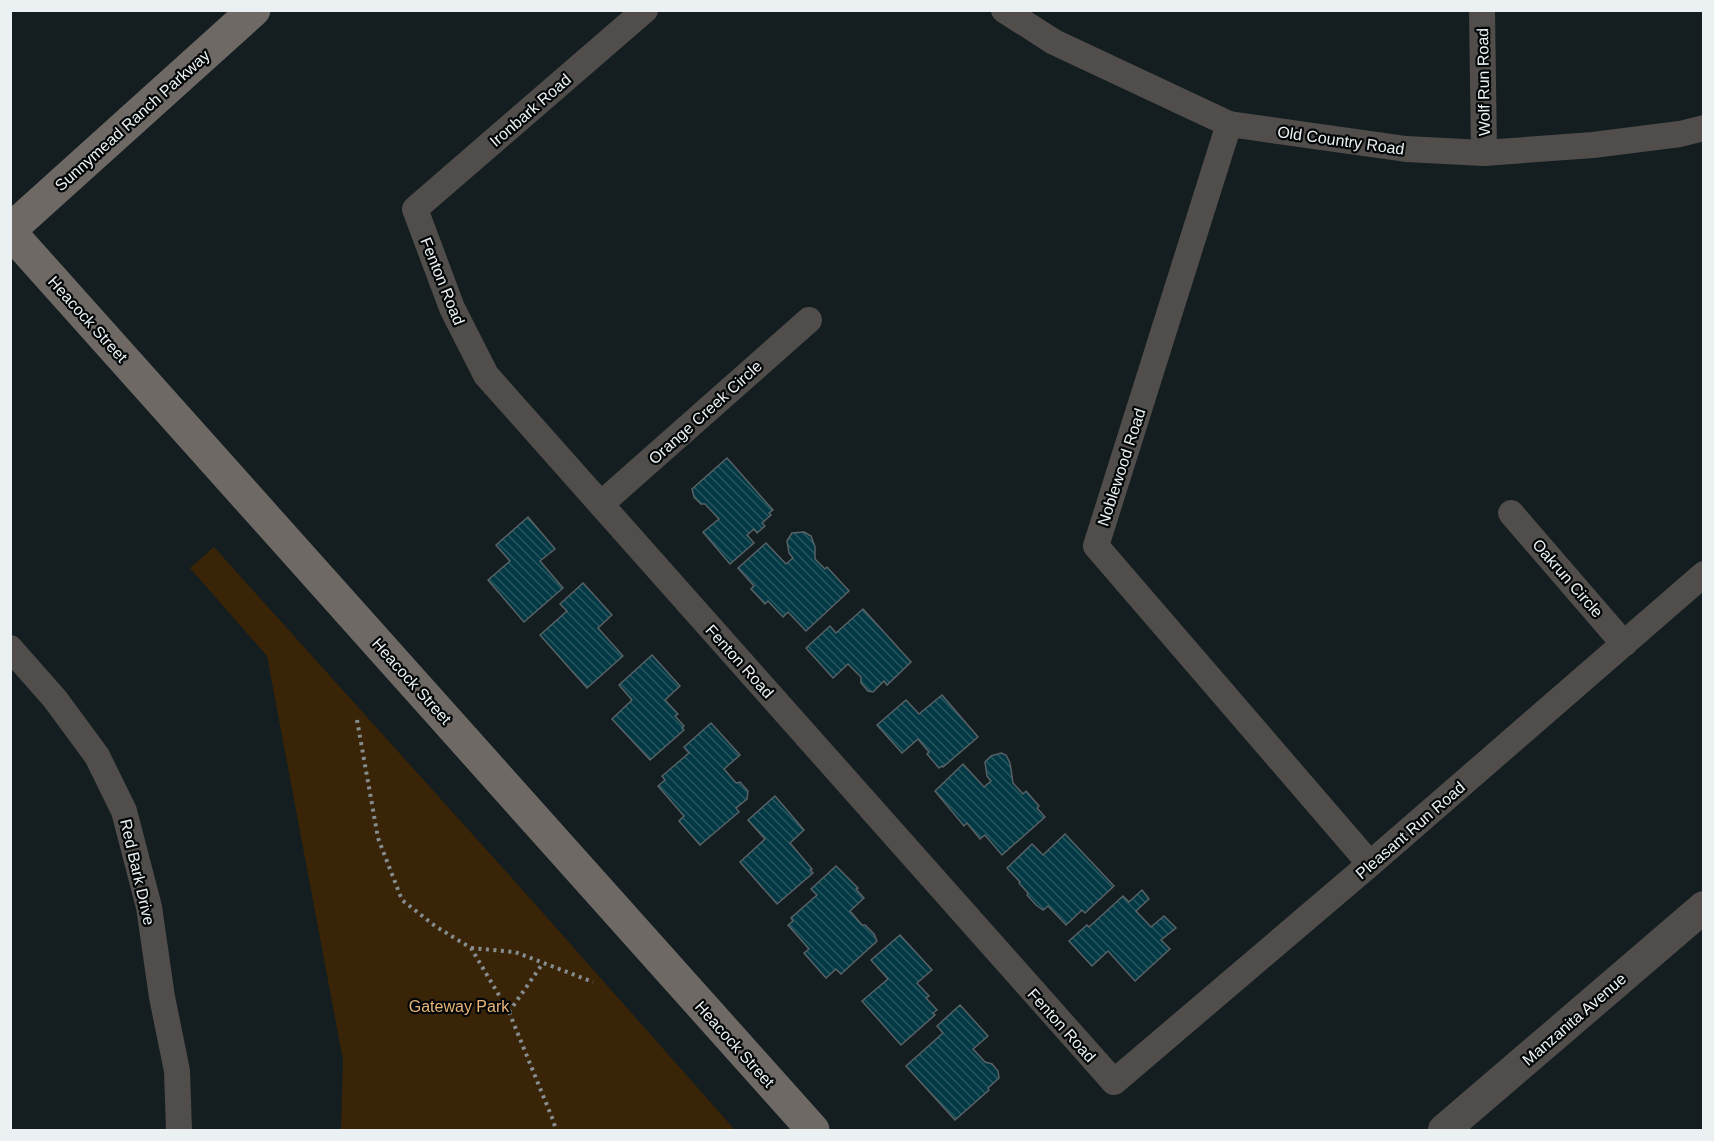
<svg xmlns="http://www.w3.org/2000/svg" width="1714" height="1141" font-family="Helvetica,sans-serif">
  <defs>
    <pattern id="building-back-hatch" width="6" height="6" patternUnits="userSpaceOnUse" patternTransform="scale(1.5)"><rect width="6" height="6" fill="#033944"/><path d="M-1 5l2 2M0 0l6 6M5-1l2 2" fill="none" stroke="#28565f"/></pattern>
  </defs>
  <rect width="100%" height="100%" fill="#141e20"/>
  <!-- green -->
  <path fill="#3a2408" d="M214 547 528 896 735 1130H341L343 1060 267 656 190 568Z"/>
  <!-- building -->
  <g fill="url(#building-back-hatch)" stroke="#586266" stroke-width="1.5">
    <path d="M727 458 773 510 769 513 771 515 762 523 765 526 757 533 754 529 747 535 754 543 730 564 703 532 719 519 705 504H701L694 497 692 489Z"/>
    <path d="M528 517 555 549 540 561 563 588 524 622 488 580 510 561 496 545Z"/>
    <path d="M804 532 811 536 815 547V559L825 569 827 567 849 591 806 631 788 612 783 617 768 601 765 604 751 589 754 586 738 568 766 543 786 564 793 558 789 553 787 541 792 533Z"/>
    <path d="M583 583 612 615 598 628 623 656 587 688 540 635 567 611 560 604Z"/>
    <path d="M863 609 911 662 887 685 884 681 873 692 868 691 861 683V677L848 664 833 678 806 648 830 626 836 633Z"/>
    <path d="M652 655 680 686 665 700 678 714 675 716 684 726 682 728 684 730 650 760 612 719 632 700 619 685Z"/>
    <path d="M942 695 978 737 943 767 942 766 939 768 927 754 929 752 918 739 902 753 877 725 906 700 919 714Z"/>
    <path d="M711 723 740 755 724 769 736 783 740 782 748 791 747 799 736 808 739 812 700 845 679 821 684 816 658 786 665 780 662 776 689 753 684 747Z"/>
    <path d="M1001 753 1006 755 1010 763 1013 783 1023 794 1026 791 1039 806 1037 808 1045 817 1002 855 985 835 980 839 967 823 964 826 935 791 963 764 984 787 991 781 987 776 985 762 991 756Z"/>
    <path d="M775 796 804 830 790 843 812 869 810 870 813 873 777 904 740 862 765 839 748 820Z"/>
    <path d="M1065 834 1114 886 1085 913 1082 910 1066 925 1048 906 1043 910 1036 905 1027 895 1028 893 1019 883 1020 882 1007 868 1032 844 1043 855Z"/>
    <path d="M836 866 858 888 856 889 864 898 850 911 862 925H865L874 934 877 941 841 974 836 969 826 978 804 953 809 949 788 925 793 921 791 918 817 895 811 889Z"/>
    <path d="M1142 890 1149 899 1136 911 1151 927 1164 916 1176 928 1161 940 1170 949 1135 981 1108 951 1092 966 1069 941 1087 925 1089 927 1123 896 1129 902Z"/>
    <path d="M900 935 932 970 917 983 929 996 926 998 937 1010 933 1013 935 1015 901 1045 862 1001 888 979 871 960Z"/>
    <path d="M960 1005 988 1036 973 1049 985 1062 992 1064 998 1071 999 1078 988 1088 989 1090 955 1120 906 1066 943 1033 937 1026Z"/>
  </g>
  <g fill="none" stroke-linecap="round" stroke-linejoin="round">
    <!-- path -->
    <g stroke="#858d8f" stroke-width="4" stroke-dasharray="3 4.5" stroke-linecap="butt">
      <path d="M357 720 378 838 402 900 435 926 471 948 509 1012 553 1120 556 1130"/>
      <path d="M471 948 515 952 593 982"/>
      <path d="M509 1012 543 963"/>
    </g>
    <!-- minor -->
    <g stroke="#504d4a" stroke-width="26">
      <path d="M645 10 415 209 452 308 486 375 1114 1082 1370 864 1704 574"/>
      <path d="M1004 10 1054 42 1229 124 1406 149 1484 153 1593 145 1680 134 1704 128"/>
      <path d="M1482 10 1484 153"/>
      <path d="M1229 124 1096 546 1370 864"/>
      <path d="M601 504 809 320"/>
      <path d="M1511 513 1624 644"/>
      <path d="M10 648 55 699 97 756 124 811 149 907 162 997 177 1071 179 1130"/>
    </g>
    <!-- tertiary -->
    <path stroke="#504d4a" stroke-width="32" d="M1444 1130 1704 907"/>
    <!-- secondary -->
    <g stroke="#6e6964" stroke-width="33">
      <path d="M10 230 254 10"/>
      <path d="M10 232 813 1130"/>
    </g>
  </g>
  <g text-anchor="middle" stroke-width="4.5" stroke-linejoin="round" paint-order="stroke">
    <!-- street labels -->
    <g font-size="16" fill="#ebf1f3" stroke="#040708">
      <text transform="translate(1483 82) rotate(-91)" y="6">Wolf Run Road</text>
      <text transform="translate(530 110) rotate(-41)" y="6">Ironbark Road</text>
      <text transform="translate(132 120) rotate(-42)" y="6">Sunnymead Ranch Parkway</text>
      <text transform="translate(1341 140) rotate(8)" y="6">Old Country Road</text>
      <text transform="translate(443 281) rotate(68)" y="6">Fenton Road</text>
      <text transform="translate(88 319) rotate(48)" y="6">Heacock Street</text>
      <text transform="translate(705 412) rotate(-42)" y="6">Orange Creek Circle</text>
      <text transform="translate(1121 467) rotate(-72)" y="6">Noblewood Road</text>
      <text transform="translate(1568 578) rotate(49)" y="6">Oakrun Circle</text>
      <text transform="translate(740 661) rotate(48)" y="6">Fenton Road</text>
      <text transform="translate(412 681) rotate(48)" y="6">Heacock Street</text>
      <text transform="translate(1410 830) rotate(-41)" y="6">Pleasant Run Road</text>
      <text transform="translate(138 872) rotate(77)" y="6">Red Bark Drive</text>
      <text transform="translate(1574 1019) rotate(-41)" y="6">Manzanita Avenue</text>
      <text transform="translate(1062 1025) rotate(48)" y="6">Fenton Road</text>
      <text transform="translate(735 1044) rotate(48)" y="6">Heacock Street</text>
    </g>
    <!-- park labels -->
    <g font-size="16" fill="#eab579" stroke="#040708">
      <text x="459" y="1012">Gateway Park</text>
    </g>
  </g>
  <!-- border -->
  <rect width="1714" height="1141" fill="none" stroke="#ebf1f3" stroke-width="24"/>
</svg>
